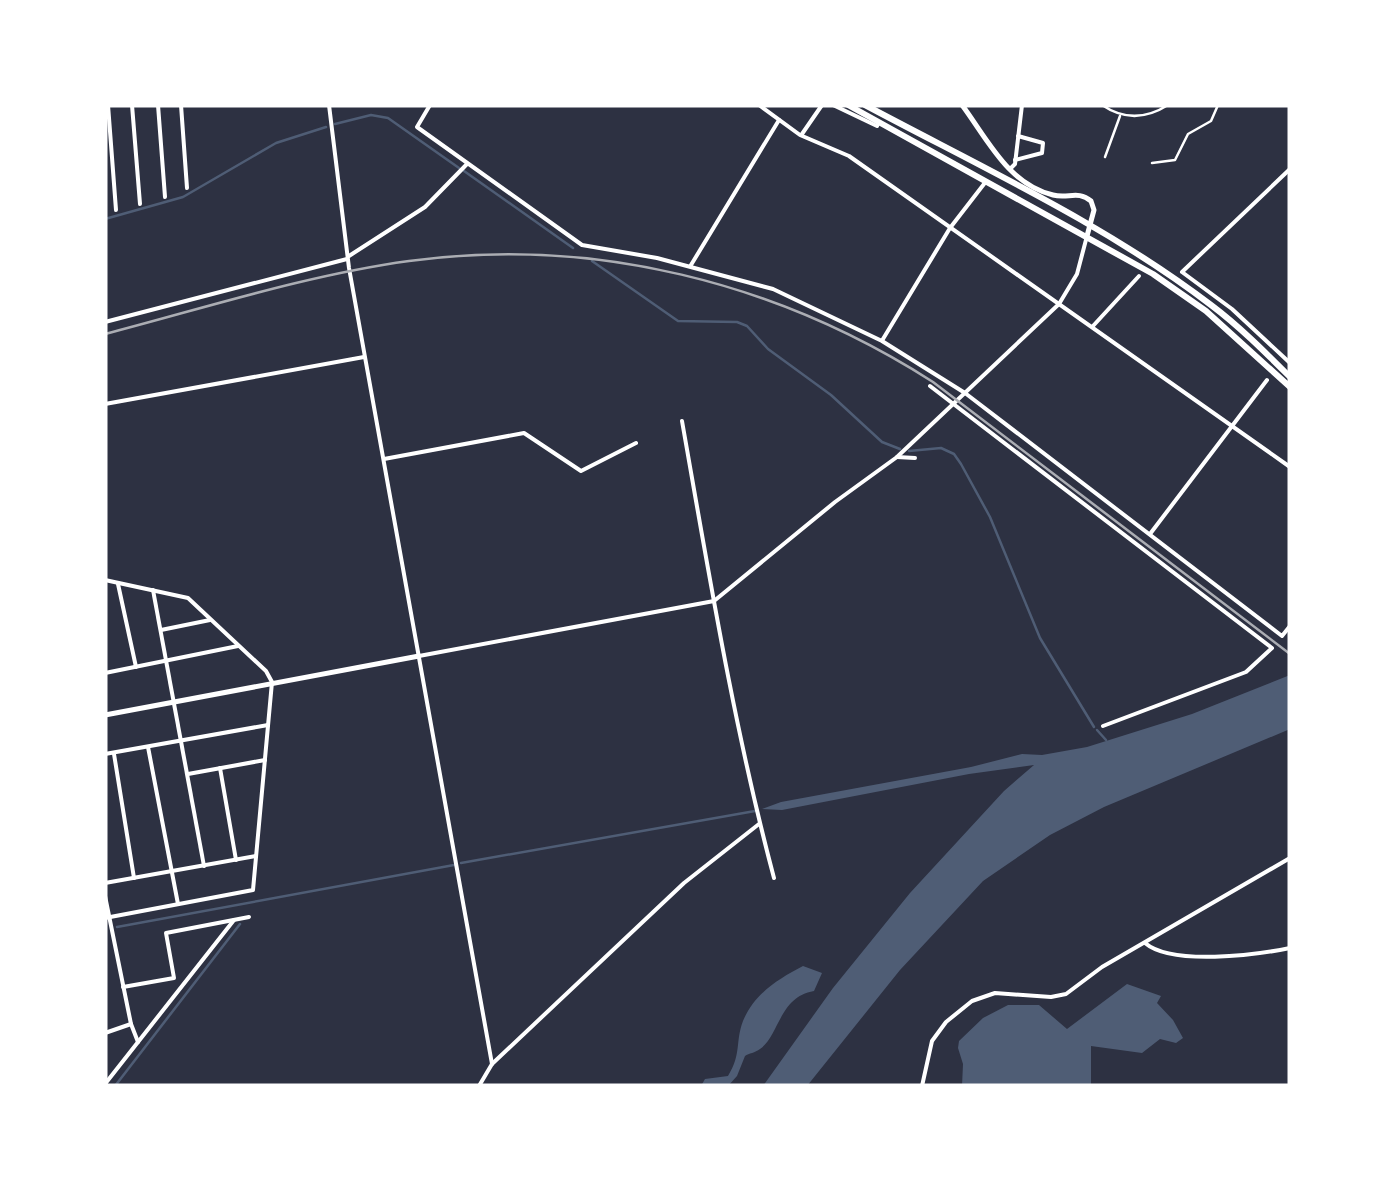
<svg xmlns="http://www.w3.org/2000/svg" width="1395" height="1191" font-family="Poppins,sans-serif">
  <rect width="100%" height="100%" fill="#2d3142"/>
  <!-- water -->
  <g fill="#4f5d75">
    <path d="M1290 675V729L1104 807 1050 835 983 881 900 970 807 1086H763L833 988 910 893 1004 791 1034 765 969 774 782 810 762 809 781 802 971 767 1022 754 1042 755 1087 747 1192 714Z"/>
    <path d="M803 966 822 973 814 991C779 997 779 1036 760 1049 755 1053 749 1053 745 1056L737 1076 728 1086H701L705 1079 728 1076C742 1053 735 1042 743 1021 754 994 778 979 803 966Z"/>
    <path d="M1127 984 1161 996 1157 1003 1173 1020 1183 1038 1176 1043 1160 1039 1142 1053 1091 1046V1086H962L963 1064 958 1048 959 1041 983 1018 1008 1005H1039L1067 1029Z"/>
  </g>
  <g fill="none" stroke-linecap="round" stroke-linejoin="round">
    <!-- stream -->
    <g stroke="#4f5d75" stroke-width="2.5">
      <path d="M335 124 371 115 388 118 459 168"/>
      <path d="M464 171 573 248"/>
      <path d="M105 219 183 197 276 143 326 127"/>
      <path d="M592 261 678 321 737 322 747 326 768 349 831 395 882 442 900 449"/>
      <path d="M909 451 941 448 954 454 961 464 990 517 1040 638 1094 727"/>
      <path d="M1097 730 1106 740"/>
      <path d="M461 863 755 811"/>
      <path d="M117 927 454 865"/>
      <path d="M105 929H106"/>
      <path d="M115 1086 240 924"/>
    </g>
    <!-- pedestrian -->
    <g stroke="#fff" stroke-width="2.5">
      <path d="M1102 105C1124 120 1146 119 1168 105"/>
      <path d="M1105 157 1120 116"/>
      <path d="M1152 163 1175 160 1188 134 1211 121 1218 105"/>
    </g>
    <!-- minor -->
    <g stroke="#fff" stroke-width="4">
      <path d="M108 105 116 210"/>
      <path d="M132 105 140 204"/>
      <path d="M158 105 165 197"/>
      <path d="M181 105 187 188"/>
      <path d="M329 105 349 268 492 1064"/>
      <path d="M430 105 417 127 582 245 657 258 773 289 882 341 965 393 1282 636 1290 626"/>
      <path d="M759 105 800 135 849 156 1290 467"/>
      <path d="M833 105 877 126 879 122"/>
      <path d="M802 134 822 105"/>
      <path d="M1015 160 1042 153 1043 143 1018 136"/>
      <path d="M1011 168 1015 164 1022 105"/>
      <path d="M1290 169 1182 272 1232 309 1290 363"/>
      <path d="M349 256 425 207 467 164"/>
      <path d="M691 265 779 120"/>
      <path d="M105 322 347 259"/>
      <path d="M1093 326 1139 276"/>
      <path d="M883 339 950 228 984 184"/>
      <path d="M930 386 1272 648 1246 672 1103 726"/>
      <path d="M105 404 364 357"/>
      <path d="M682 421C709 574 734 728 774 878"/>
      <path d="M897 457 915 458"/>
      <path d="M384 459 524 433 581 471 636 443"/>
      <path d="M1150 534 1267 380"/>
      <path d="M105 580 188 598 266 671 272 682 253 890 105 918"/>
      <path d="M118 584 136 667"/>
      <path d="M153 590 204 866"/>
      <path d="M161 630 210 620"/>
      <path d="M419 656 714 601 835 502 897 457 1059 304 1077 274 1087 236"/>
      <path d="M105 673 238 646"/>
      <path d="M148 747 178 904"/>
      <path d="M105 754 268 725"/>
      <path d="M114 754 134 878"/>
      <path d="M220 768 236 860"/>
      <path d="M188 774 265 760"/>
      <path d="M105 883 256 856"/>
      <path d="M105 896 131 1024 138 1042"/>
      <path d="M1145 943C1172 966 1256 955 1290 948"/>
      <path d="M123 987 174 978 166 933 249 917"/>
      <path d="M105 1033 131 1024"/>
      <path d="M105 1084 234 920"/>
      <path d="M479 1086 492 1064 684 883 759 824"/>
      <path d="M922 1086 932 1041 946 1022 972 1001 995 993 1051 997 1066 994 1102 967 1290 858"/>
    </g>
    <!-- tertiary -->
    <g stroke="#fff" stroke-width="5">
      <path d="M962 105C988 140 1008 184 1053 195 1068 199 1078 190 1091 201L1094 210 1087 236"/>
      <path d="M105 715 419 656"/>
    </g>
    <!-- trunk -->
    <g stroke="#fff" stroke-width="6">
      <path d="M848 105 1153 274 1206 311 1290 387"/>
      <path d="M865 105C981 167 1105 224 1211 305 1239 326 1265 352 1290 377"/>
    </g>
    <!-- rail -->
    <path stroke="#abadb3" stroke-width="2.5" d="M105 334C205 308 307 275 409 261 593 236 777 282 933 382L1290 654"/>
  </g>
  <!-- border -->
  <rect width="1395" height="1191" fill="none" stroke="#ffffff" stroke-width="215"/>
</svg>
